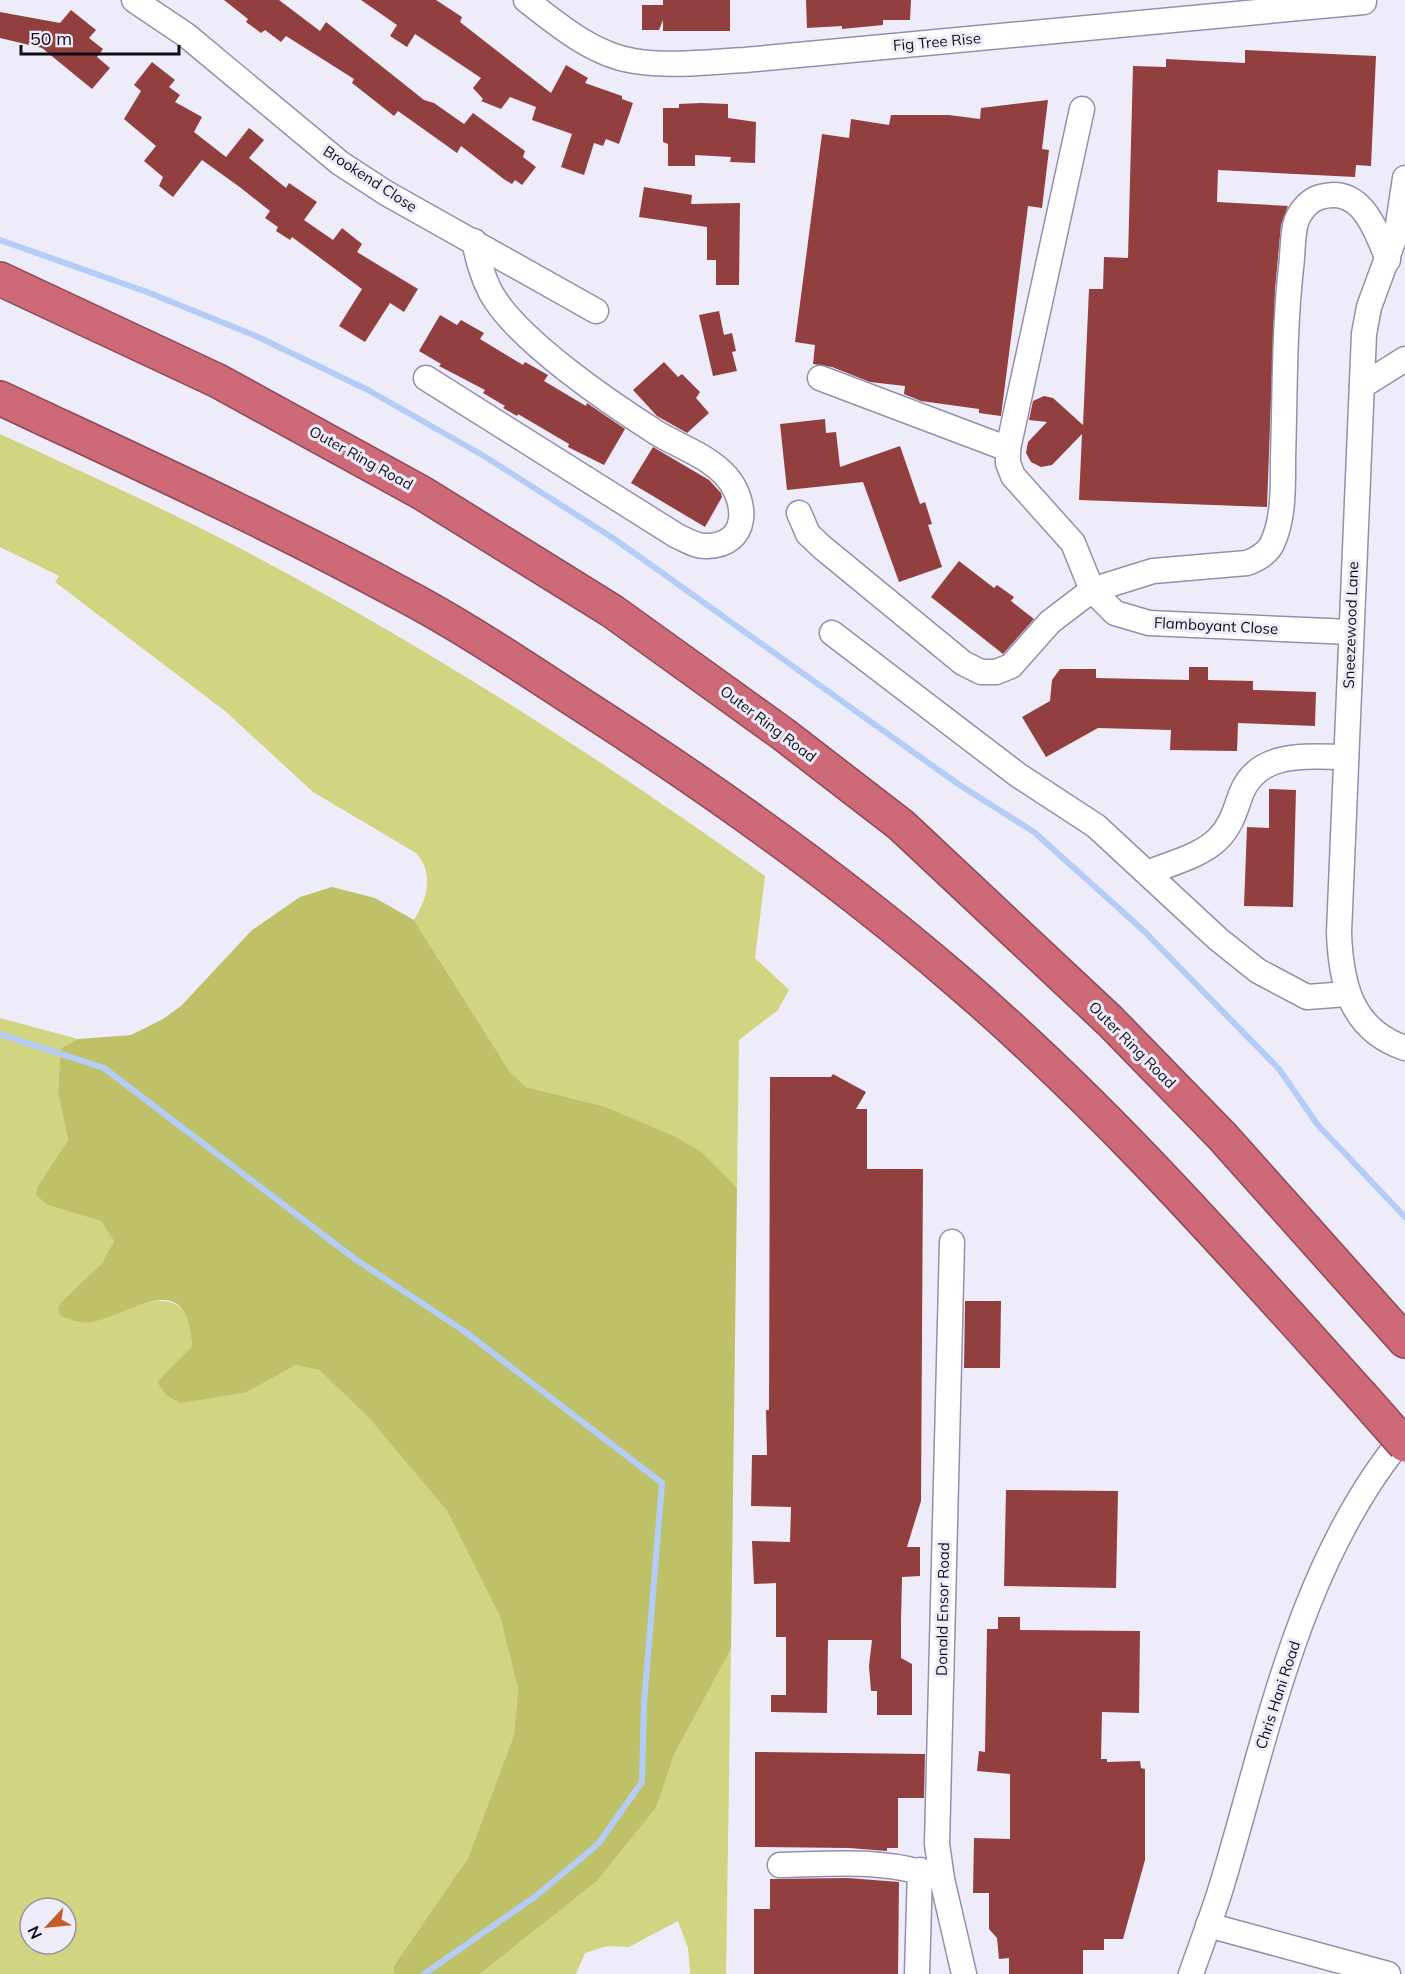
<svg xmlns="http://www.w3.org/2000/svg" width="1405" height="1974" font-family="Mulish,sans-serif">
  <rect width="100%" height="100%" fill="#efecfa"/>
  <!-- green -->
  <g fill="#d1d480" fill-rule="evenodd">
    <path d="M0 434C76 469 152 503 226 541 414 639 592 752 765 876L755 958 789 990 778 1010 739 1040 737 1188 703 1153 603 1106 526 1087 510 1072 414 920C427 899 435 874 416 853L313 792 225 711 55 582 59 576 0 547Z"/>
    <path d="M0 1018 78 1039 61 1048 58 1092 68 1140 37 1187 36 1195 47 1205 102 1221 114 1241 102 1263 61 1302 93 1322C119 1312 176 1280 190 1322 193 1328 191 1339 192 1346L157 1382 247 1392 296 1365 319 1370 368 1417 447 1511 500 1617 518 1689 514 1735 468 1858 393 1967 394 1974H0ZM30 1908H66V1944H30Z"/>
    <path d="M731 1649 726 1974H690L688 1948 678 1921 629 1947 607 1946 585 1953 576 1974H480L597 1881 656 1808 674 1755Z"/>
  </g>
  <!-- forest -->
  <path fill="#bec167" d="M332 887 375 898 414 920 510 1072 526 1087 603 1106 676 1137 703 1153 737 1188 731 1649 674 1755 656 1808 597 1881 480 1974H394L393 1967 468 1858 514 1735 518 1689 500 1617 447 1511 368 1417 319 1370 296 1365 247 1392 180 1403 166 1395 157 1382 192 1346C188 1266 134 1313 93 1322 81 1324 72 1320 61 1316L58 1309 61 1302 102 1263 114 1241 101 1221 47 1205 36 1195 37 1187 68 1140 58 1092 61 1048 78 1039 131 1035 163 1019 181 1006 252 930 300 897Z"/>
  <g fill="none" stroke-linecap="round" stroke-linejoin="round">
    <!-- stream -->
    <g stroke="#b4ccf8" stroke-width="6">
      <path d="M0 240 147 292 256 336 368 390 484 456 616 540 958 784 1034 832 1144 931 1279 1069 1317 1124 1405 1217"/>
      <path d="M0 1034 104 1068 355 1259 464 1331 662 1483 644 1704 642 1782 598 1844 536 1896 424 1974"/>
    </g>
  </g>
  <!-- building -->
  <g fill="#923f40">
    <path d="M224 0H279L320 31 326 22 424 100 434 103 464 124 473 113 525 151 523 157 536 167 522 185 515 180 512 184 505 180 461 146 457 153 398 111 394 116 352 83 354 79 286 36 281 42 265 30 261 33 246 22 248 19Z"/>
    <path d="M361 0H436L462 17 460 22 551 93 566 65 588 78 585 83 622 96V99L633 103 619 144 606 139 603 146 594 143 584 175 561 167 572 134 532 120 536 107 510 97 501 109 481 101 483 99 473 88 481 78 415 34 407 47 390 36 397 25Z"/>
    <path d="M663 0H730V31H663V20L659 30H642V5H663Z"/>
    <path d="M806 0H911L910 20H883V25L842 29V26L807 28Z"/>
    <path d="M71 10 96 30 89 38 103 49 97 57 110 68 92 89 42 48 0 38V12L60 23Z"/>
    <path d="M1245 50 1376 56 1371 166 1356 165 1355 177 1218 170 1217 202 1288 206 1281 225 1275 290 1267 507 1079 500 1082 434 1052 465 1041 467 1031 462 1026 453 1028 442 1047 422 1029 420 1033 401 1044 396 1053 398 1083 425 1089 289H1103L1104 257 1128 258 1133 66 1166 67V59L1245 63Z"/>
    <path d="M152 62 175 80 169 87 180 95 175 102 202 117 194 132 226 157 249 128 264 140 249 158 286 188 289 183 317 202 304 220 333 240 342 228 362 244 357 252 418 289 404 312 390 303 365 342 339 326 362 289 292 237 290 240 276 231 278 227 265 218 270 211 241 188 202 160 173 197 159 186 163 177 144 161 156 146 124 119 141 91 134 85Z"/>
    <path d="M1048 100 1042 149 1049 150 1042 208 1028 206 1001 416 979 413V409L921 401 904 394 905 386 870 382 832 367 813 364 815 345 795 342 822 134 849 138 851 119 889 125 891 115H949L980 119 981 108Z"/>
    <path d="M701 103 728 104V118L756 122 755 163 730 162 731 157 695 155V166H668V144L663 142V108H679V104Z"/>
    <path d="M644 187 692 195 691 204 740 203 739 285H716V260H707V227L639 217Z"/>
    <path d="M719 311 724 335 732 333 736 351 732 352 737 371 713 376 699 315Z"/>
    <path d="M440 315 457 325 461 320 484 333 480 339 523 365 525 362 548 375 544 381 586 406 587 403 625 429 604 465 568 447 569 444 518 414 517 416 503 408 505 406 483 393 485 390 439 366 441 364 419 351Z"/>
    <path d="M664 362 678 377 682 374 700 392 696 398 709 413 687 433 657 416 633 390Z"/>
    <path d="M825 419 826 433 836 432 840 467 900 446 920 504 925 502 932 524 928 525 942 567 899 582 863 482 787 490 780 424Z"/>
    <path d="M653 447 709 480 721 493 722 497 705 527 631 483Z"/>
    <path d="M959 561 994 588 997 585 1014 597 1011 601 1034 619 1003 654 931 597Z"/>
    <path d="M1189 667H1208V680L1253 681V690L1316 692 1315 726 1238 723 1237 751 1170 750 1171 730 1098 728 1046 757 1022 717 1050 701 1052 680 1060 669H1096V678L1189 680Z"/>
    <path d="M1269 789 1296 790 1293 907 1244 906 1247 827 1269 828Z"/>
    <path d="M833 1074 866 1092 856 1109H867V1169H923L921 1501 907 1547H920V1576L902 1577 901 1622V1658L912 1664V1715H877V1691H871L869 1666 872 1640H828L827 1713 771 1712V1695H786V1637H776V1583L754 1584 752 1541 790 1542 791 1507 751 1506 752 1455H767L766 1410H769L770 1077H831Z"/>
    <path d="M965 1301H1001L1000 1368H964Z"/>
    <path d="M1006 1490 1118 1491 1116 1588 1004 1586Z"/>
    <path d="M998 1617H1020V1630L1140 1631 1139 1713 1102 1712 1101 1759H1107V1762L1140 1761 1141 1768 1145 1769V1860L1123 1939H1104V1950H1083V1974H1009V1958L999 1959 997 1938 989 1929V1893H973L974 1838 1010 1839V1774L977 1771 979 1751 985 1752 987 1629H998Z"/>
    <path d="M755 1752 925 1754 924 1798H898V1848H887V1851L849 1848 755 1847Z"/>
    <path d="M848 1878 899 1882 898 1974H754V1909H770V1879Z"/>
  </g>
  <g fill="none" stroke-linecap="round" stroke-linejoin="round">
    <defs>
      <g id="minor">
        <path d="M134 0 186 35 340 163 386 193 596 311"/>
        <path d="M526 0C557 24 593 55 634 61 670 67 708 62 745 60L1364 2"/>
        <path d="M1082 109 1008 449V463L1013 476 1073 543 1092 590 1115 613 1149 623 1351 632"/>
        <path d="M1405 178 1397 231 1369 307 1364 334 1339 933C1341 984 1351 1030 1405 1048"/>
        <path d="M426 378 677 536C686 540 697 547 707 546 750 545 748 501 726 476 707 455 680 447 657 433 610 403 517 340 491 293 482 276 478 259 474 241"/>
        <path d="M820 378 1008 449"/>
        <path d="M1362 386 1405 359"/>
        <path d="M799 513 808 534 823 548 963 663 981 672H996L1011 666 1050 622 1092 590 1153 571 1247 563C1257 559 1267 554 1272 544 1284 519 1283 486 1283 459 1285 395 1284 331 1291 268 1293 254 1292 236 1296 222 1300 211 1309 200 1320 197 1362 185 1376 230 1388 260"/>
        <path d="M832 633 1018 775 1096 826 1218 939 1258 971 1307 997 1347 994"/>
        <path d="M1147 873C1169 864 1201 856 1218 839 1231 826 1235 811 1241 794 1258 750 1307 757 1346 757"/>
        <path d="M952 1242 937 1844 942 1879 964 1974"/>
        <path d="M780 1865C834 1864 890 1858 942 1879"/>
        <path d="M1208 1925 1388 1974"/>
        <path d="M917 1974 920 1870"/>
        <path d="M1191 1974C1201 1945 1212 1917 1221 1888 1268 1733 1299 1562 1405 1435"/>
      </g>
      <g id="highway">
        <path d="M0 279 218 381 422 493 612 611 783 734 901 825 1110 1021 1222 1136 1405 1341"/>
        <path d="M0 398C134 461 269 522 400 593 463 626 522 666 582 705 711 788 837 877 954 978 1102 1104 1230 1250 1360 1394"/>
      </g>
    </defs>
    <!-- minor casing -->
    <use href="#minor" stroke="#968eae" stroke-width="27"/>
    <!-- highway casing -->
    <use href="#highway" stroke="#8c4957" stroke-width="36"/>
    <!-- minor -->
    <use href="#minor" stroke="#fff" stroke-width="24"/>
    <!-- highway -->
    <use href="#highway" stroke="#ce6978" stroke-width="33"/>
    <defs>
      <path id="highway-bridge" d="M1360 1394 1405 1445"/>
    </defs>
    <!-- highway-bridge casing -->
    <use href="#highway-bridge" stroke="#8c4957" stroke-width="36" stroke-linecap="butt"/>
    <!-- highway-bridge -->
    <use href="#highway-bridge" stroke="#ce6978" stroke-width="33"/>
  </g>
  <g text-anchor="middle" stroke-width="6" stroke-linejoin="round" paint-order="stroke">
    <!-- street labels -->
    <g font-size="15" fill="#110d19" stroke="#efecfa">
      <text transform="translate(937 42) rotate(-5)" y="5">Fig Tree Rise</text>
      <text transform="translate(370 179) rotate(33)" y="5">Brookend Close</text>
      <text transform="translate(361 458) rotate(29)" y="5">Outer Ring Road</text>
      <text transform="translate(1351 625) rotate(-88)" y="5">Sneezewood Lane</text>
      <text transform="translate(1216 626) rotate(3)" y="5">Flamboyant Close</text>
      <text transform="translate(768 724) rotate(37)" y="5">Outer Ring Road</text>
      <text transform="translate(1132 1045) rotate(45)" y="5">Outer Ring Road</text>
      <text transform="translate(943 1609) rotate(-89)" y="5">Donald Ensor Road</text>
      <text transform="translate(1278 1695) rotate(-72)" y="5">Chris Hani Road</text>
    </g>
  </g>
  <!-- north arrow -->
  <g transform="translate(48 1926) rotate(244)"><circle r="28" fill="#efecfa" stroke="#9693a0" stroke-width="1.5"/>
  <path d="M0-4.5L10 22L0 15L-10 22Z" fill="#c25f27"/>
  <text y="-9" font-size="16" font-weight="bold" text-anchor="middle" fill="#110d19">N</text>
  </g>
  <!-- scale -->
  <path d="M21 45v9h158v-9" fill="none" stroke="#110d19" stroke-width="3"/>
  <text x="30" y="45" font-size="18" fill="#110d19" stroke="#efecfa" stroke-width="4.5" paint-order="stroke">50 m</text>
</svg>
